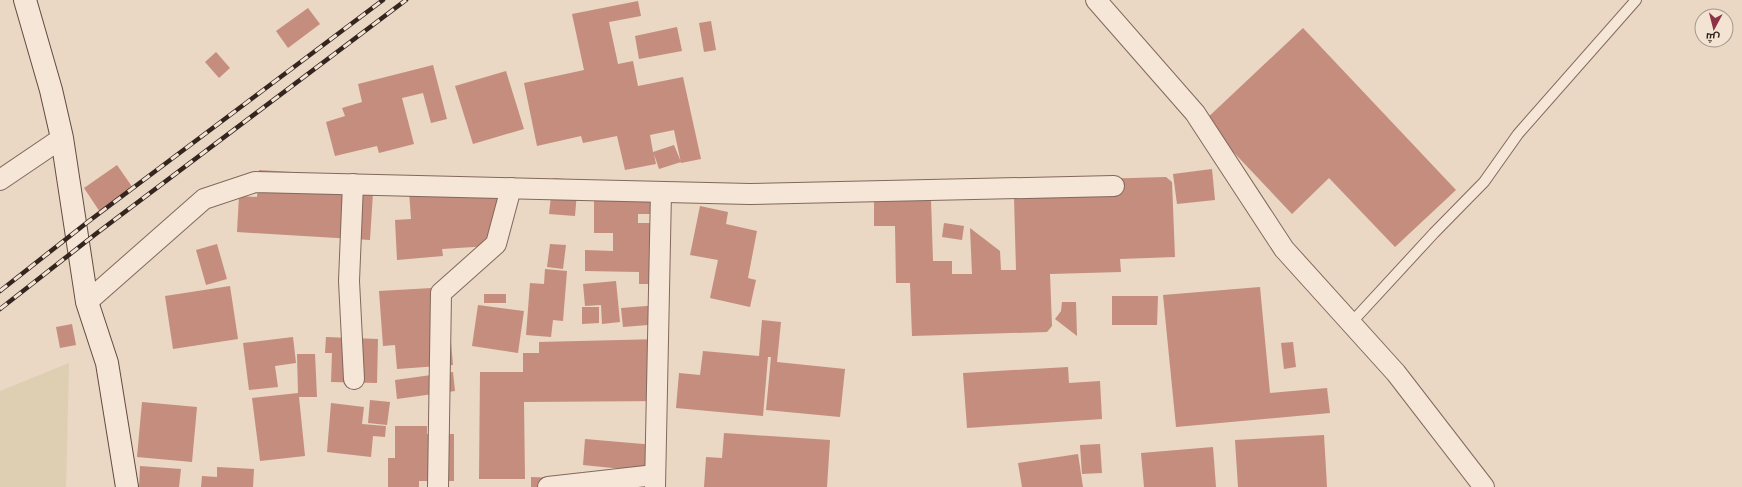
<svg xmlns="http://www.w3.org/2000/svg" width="1742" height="487" font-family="Literata,Cairo,serif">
  <rect width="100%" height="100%" fill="#ead7c4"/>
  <!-- farmland -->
  <path fill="#decfb3" d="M69 363 66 487H0V391Z"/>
  <!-- building -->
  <g fill="#c48d7e">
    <path d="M638 1 641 16 609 22 618 64 633 61 638 86 683 77 701 159 681 163 674 130 650 135 653 152 674 145 681 162 659 169 654 154 656 164 625 170 617 136 583 143 581 136 537 146 524 83 584 70 572 14Z"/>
    <path d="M308 8 320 24 288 48 276 31Z"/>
    <path d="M711 21 716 50 704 52 699 23Z"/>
    <path d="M677 27 682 51 639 59 635 36Z"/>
    <path d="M1303 28 1456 190 1395 247 1329 178 1292 214 1204 121Z"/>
    <path d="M216 52 230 68 219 78 205 62Z"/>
    <path d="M433 65 447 119 431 123 423 93 402 98 414 144 379 153 377 146 335 156 326 122 345 116 342 108 362 102 358 84Z"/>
    <path d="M506 71 524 129 473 144 455 86Z"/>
    <path d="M117 165 133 188 100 212 84 188Z"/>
    <path d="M1212 169 1215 200 1177 204 1173 174Z"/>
    <path d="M259 170 374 177 370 240 237 232 239 196 257 197Z"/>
    <path d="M1166 177 1172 182 1175 257 1120 259 1121 272 1050 274 1052 326 1047 332 912 336 910 283H896L895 226H874V202L931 200 933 261H952V274H972L970 228 1000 251 1001 270H1016L1014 197 1028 181Z"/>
    <path d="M553 178 578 180 575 216 549 214Z"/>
    <path d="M409 191 501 194 505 245 442 249 443 256 397 260 395 220 411 219Z"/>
    <path d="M594 193 659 194V214H638V223H658L657 284H639V272L585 271V250L613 251V233H594Z"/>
    <path d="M700 206 728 212 726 224 757 231 748 278 756 280 750 307 710 298 718 260 690 255Z"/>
    <path d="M944 223 964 226 962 240 942 237Z"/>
    <path d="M217 244 227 279 206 285 196 250Z"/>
    <path d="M550 244 566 245 563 269 547 267Z"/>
    <path d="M545 269 567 271 563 321 553 320 551 337 526 335 530 283 544 284Z"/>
    <path d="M616 281 620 322 602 324 601 305 585 306 583 284Z"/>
    <path d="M230 286 238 339 173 349 165 296Z"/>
    <path d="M1260 287 1270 393 1327 388 1330 413 1176 427 1163 295Z"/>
    <path d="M432 288 433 309 443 342H451L453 365 397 369 395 345 383 346 379 291Z"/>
    <rect x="484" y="294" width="22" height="9"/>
    <path d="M1112 296H1158L1157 325H1112Z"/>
    <path d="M1062 302H1076L1077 336 1055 319 1061 311Z"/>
    <path d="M478 305 524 311 518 353 472 346Z"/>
    <path d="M659 305 660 324 623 327 621 308Z"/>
    <path d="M582 307H599V323L582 324Z"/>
    <path d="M762 320 781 322 777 362 845 369 840 417 766 410 771 357H768L763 416 676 408 679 373 700 375 703 351 759 356Z"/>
    <path d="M72 324 76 345 60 348 56 327Z"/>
    <path d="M293 337 296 363 275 366 278 387 249 390 243 343Z"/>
    <path d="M326 337 378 339 377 383 331 382 332 353H325Z"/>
    <path d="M661 339V401L524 402 525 479H479L480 372H523V353H539V342Z"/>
    <path d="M1293 342 1296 367 1284 369 1281 343Z"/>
    <path d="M297 354H315L317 397H299L305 456 260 461 252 398 298 393Z"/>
    <path d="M1068 367 1069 383 1100 381 1102 419 967 428 963 373Z"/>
    <path d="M453 372 455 391 397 399 395 380Z"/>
    <path d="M370 400 390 402 387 425 368 423Z"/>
    <path d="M142 402 197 407 192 462 137 457Z"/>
    <path d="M331 403 364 407 362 424 386 426 385 437 373 436 371 457 327 452Z"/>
    <path d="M395 426H427V434H454V481H419V487H388V458H395Z"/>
    <path d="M724 433 830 440 827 487H704L706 457 722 458Z"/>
    <path d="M1324 435 1327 487H1238L1235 440Z"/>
    <path d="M585 439 655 445 652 472 583 465Z"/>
    <path d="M1100 444 1102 473 1082 474 1080 445Z"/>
    <path d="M1213 447 1216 487H1144L1141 453Z"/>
    <path d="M1078 454 1083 487H1022L1018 463Z"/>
    <path d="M140 466 181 469 179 487H139Z"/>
    <path d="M217 467 254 469 253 487H201L202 476 217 477Z"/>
    <path d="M531 477 558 478V487H531Z"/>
  </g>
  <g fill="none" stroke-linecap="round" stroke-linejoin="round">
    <defs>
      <path id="lane" d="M1351 323 1434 233 1484 182 1518 134 1636 0"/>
      <g id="street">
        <path d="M1096 0 1195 113 1284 249 1396 373 1484 487"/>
        <path d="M0 180 62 138"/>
        <path d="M353 184 349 281 354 379"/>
        <path d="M87 302 204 199 255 182 750 194 1114 186"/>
        <path d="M438 487 441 293 496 244 511 188"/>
        <path d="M548 487 655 475"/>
        <path d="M655 487 661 192"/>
      </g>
      <path id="secondary" d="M25 0 51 90 62 138 87 302 107 363 127 487"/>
    </defs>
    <!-- lane casing -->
    <use href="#lane" stroke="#82695c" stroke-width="12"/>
    <!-- street casing -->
    <use href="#street" stroke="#82695c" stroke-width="22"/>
    <!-- secondary casing -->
    <use href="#secondary" stroke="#644b40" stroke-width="24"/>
    <!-- lane -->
    <use href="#lane" stroke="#f5e6d7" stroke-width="10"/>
    <!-- street -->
    <use href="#street" stroke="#f5e6d7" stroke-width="20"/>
    <!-- secondary -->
    <use href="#secondary" stroke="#f5e6d7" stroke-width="22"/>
    <defs>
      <g id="rail">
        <path d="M0 291 89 221 383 0"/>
        <path d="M0 309 97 233 406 0"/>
      </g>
    </defs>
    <!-- rail casing -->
    <use href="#rail" stroke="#34251f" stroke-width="4.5"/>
    <!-- rail -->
    <use href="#rail" stroke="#f2e3d3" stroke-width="3" stroke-dasharray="9" stroke-linecap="butt"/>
  </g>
  <!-- north arrow -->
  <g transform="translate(1714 28) rotate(187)"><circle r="19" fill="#f2e3d3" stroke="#a6978b"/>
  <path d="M0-3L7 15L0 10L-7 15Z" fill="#8c3244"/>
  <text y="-6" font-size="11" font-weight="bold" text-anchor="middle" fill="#34251f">ش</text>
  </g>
</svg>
